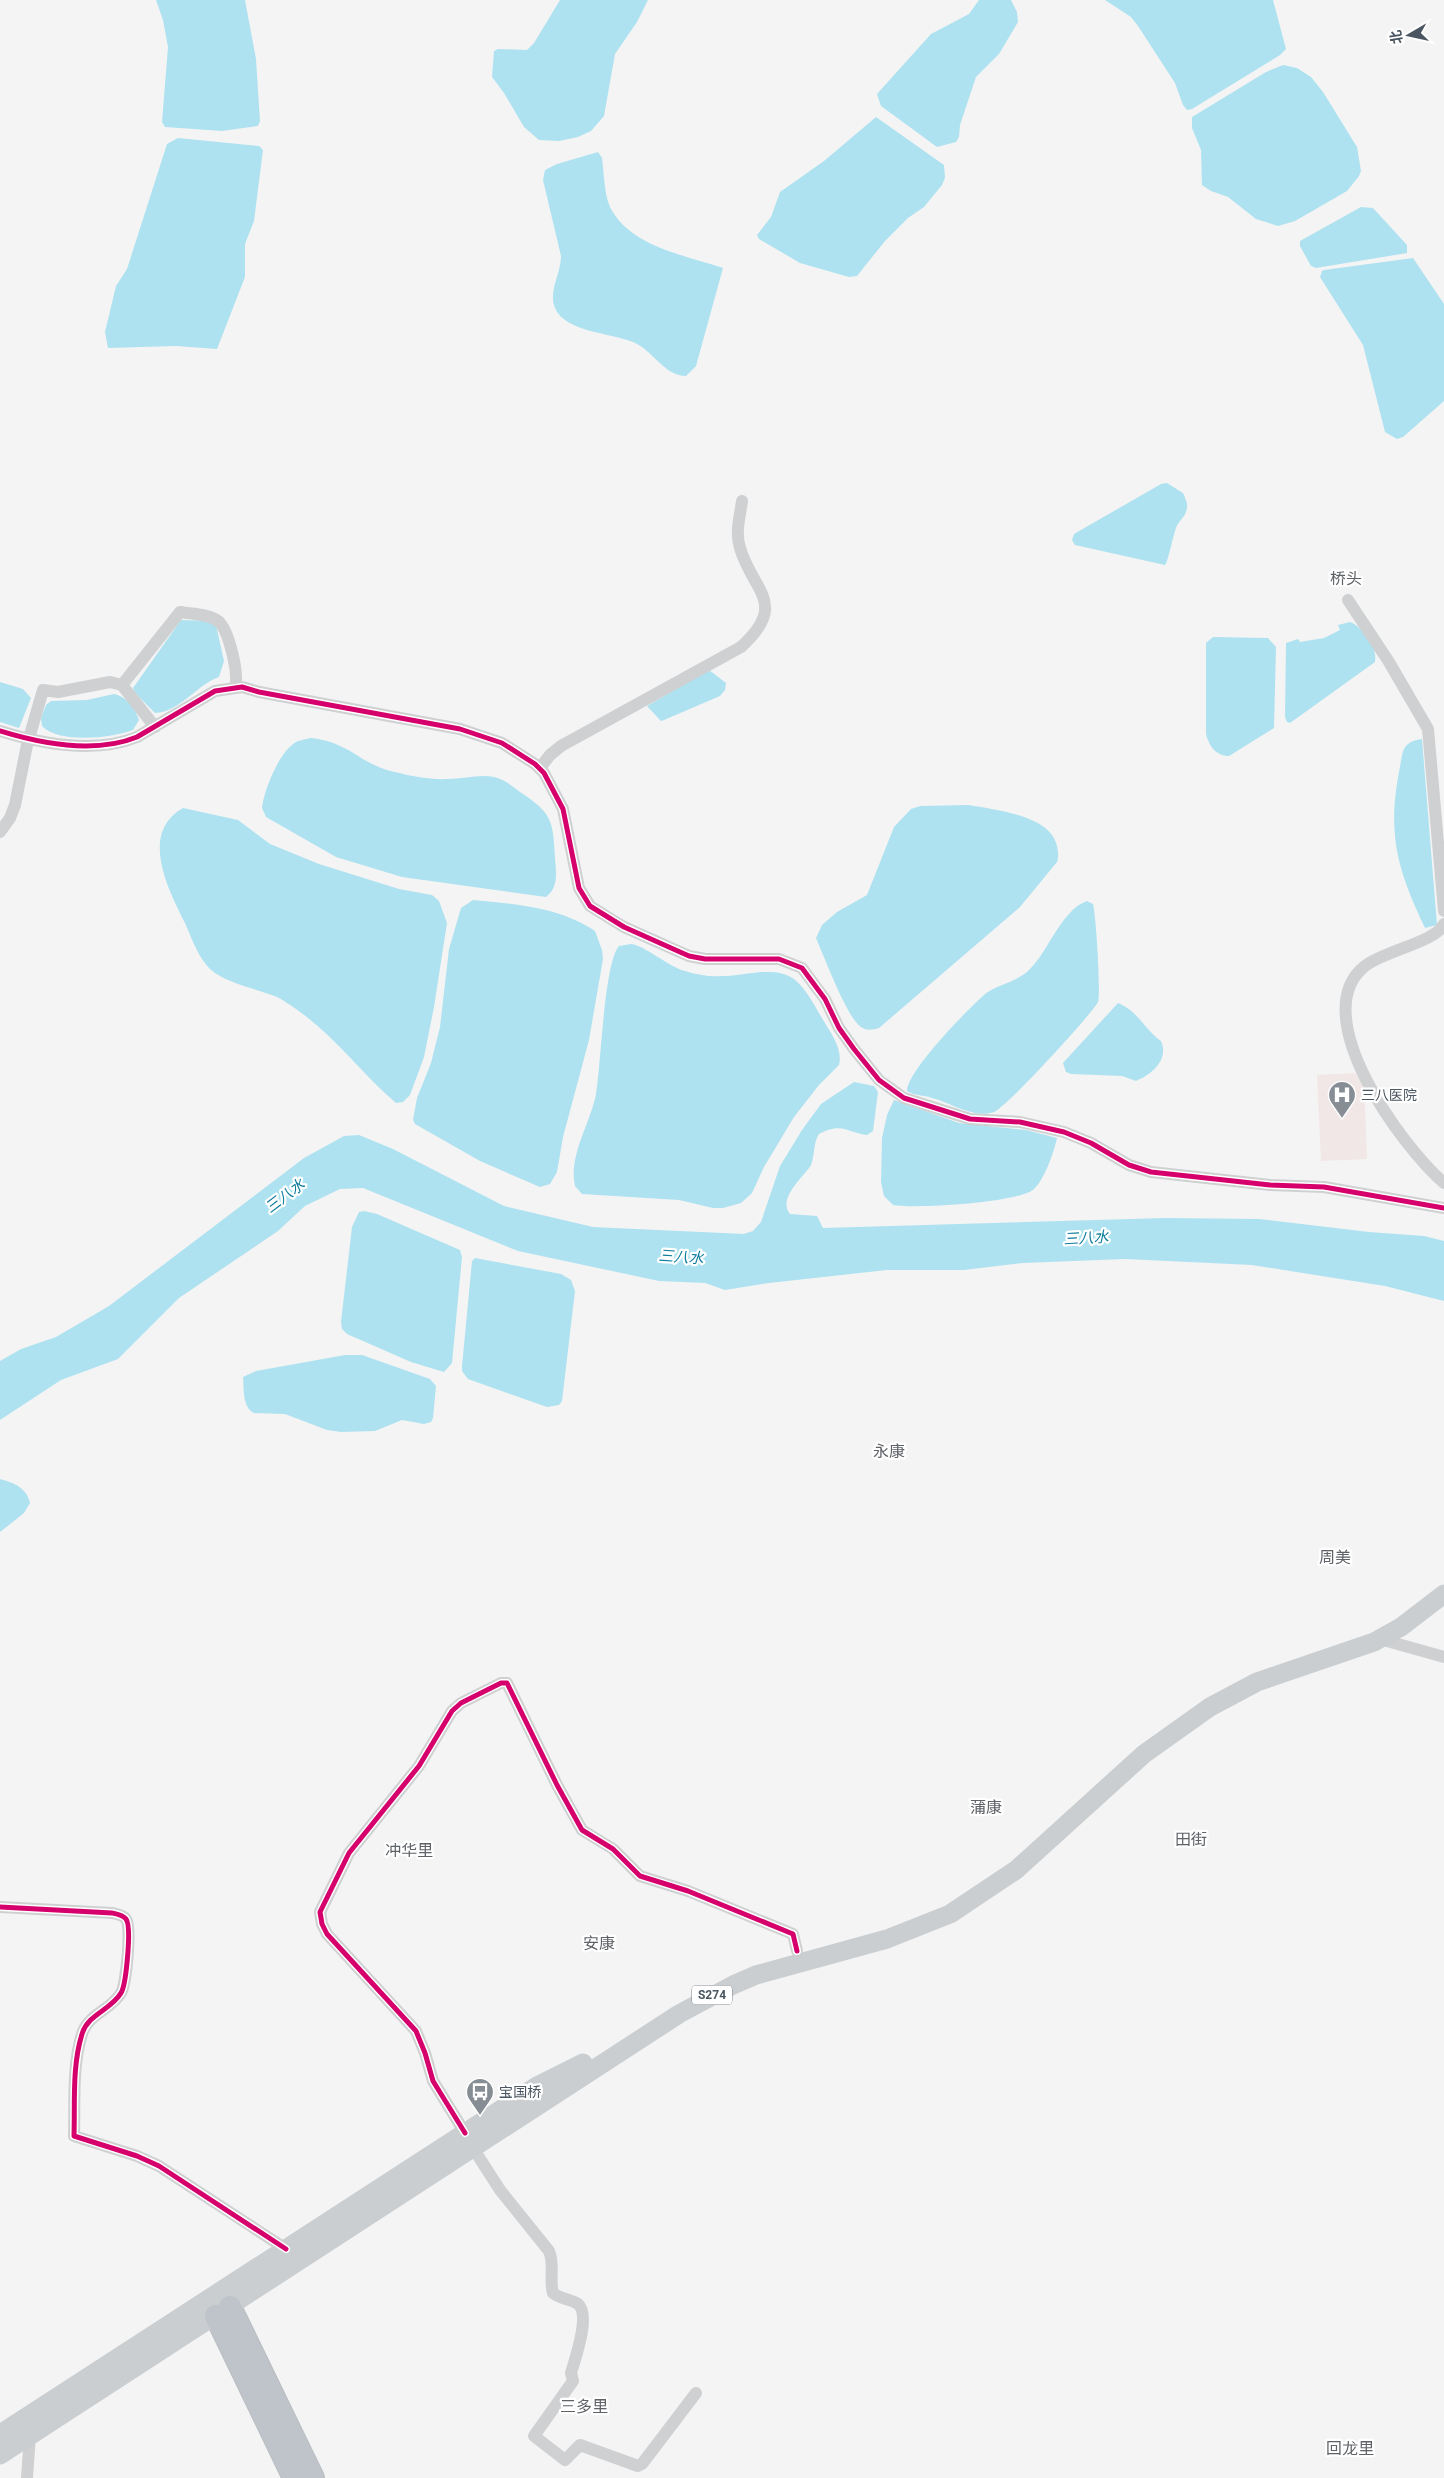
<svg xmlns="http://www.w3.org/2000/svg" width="1444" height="2478" font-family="Roboto,'Noto Sans SC',sans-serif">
  <rect width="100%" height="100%" fill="#f4f4f4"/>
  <!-- medical -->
  <path fill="#f1e7e6" d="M1355 1073 1364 1080 1367 1159 1321 1161 1317 1075Z"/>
  <!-- water -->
  <g fill="#aee2f0">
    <path d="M156 0H245L256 59 260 121 258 126 222 131 165 127 162 122 168 47 163 20Z"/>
    <path d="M560 0H648L637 22 615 54 604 116 591 131 578 137 559 141 539 140 524 127 504 93 492 77 494 51 498 49 527 50 534 43Z"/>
    <path d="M979 0H1011L1017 12 1018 22 999 54 976 77 960 125 959 137 956 142 937 147 881 106 877 94 931 34 969 14Z"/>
    <path d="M1105 0H1273L1286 49 1280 55 1192 109 1187 110 1183 105 1175 83 1138 26 1131 17Z"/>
    <path d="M1283 65 1297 68 1311 77 1323 92 1357 147 1361 171 1359 176 1347 191 1295 221 1278 226 1256 219 1228 197 1211 191 1202 185 1201 150 1192 128V117L1266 72Z"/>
    <path d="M876 117 944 165 945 178 942 185 924 207 908 218 885 241 857 276 849 277 800 263 759 239 757 235 771 217 780 192 824 161Z"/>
    <path d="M178 138 259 146 263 150 254 221 245 244V277L217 349 176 346 108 348 105 332 116 286 127 269 167 144Z"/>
    <path d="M598 152 602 158C604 173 604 194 610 207 630 247 685 255 723 268L696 366 686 376C664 376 653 350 633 342 611 333 565 332 555 308 548 291 561 274 561 256L543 180 545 170 557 164Z"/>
    <path d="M1361 207 1373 208 1407 245V253L1316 268 1311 266 1300 246V241Z"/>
    <path d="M1413 258 1444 304V401L1403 437 1397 439 1385 432 1363 345 1320 277 1322 271 1324 270Z"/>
    <path d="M1167 483 1183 493C1185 498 1188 503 1187 508 1186 517 1178 521 1176 528 1173 536 1168 562 1165 565L1075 545 1072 540 1074 534 1161 484Z"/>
    <path d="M181 620 210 621 216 625 224 661 219 677C196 685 180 712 155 713L135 693 133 688Z"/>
    <path d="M1350 622C1363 627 1378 648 1375 662L1290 723 1287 722 1285 717 1286 643 1298 639 1300 642 1324 638 1340 630 1338 625Z"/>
    <path d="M1213 637 1268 638 1276 647 1274 728 1229 756C1216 756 1209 746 1206 734V643Z"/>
    <path d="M709 670 726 683 725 690 720 696 664 720 661 721 647 706Z"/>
    <path d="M0 682 23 689 31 698 19 728 0 722Z"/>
    <path d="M114 694C126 696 135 708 139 720L133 730C112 738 59 744 42 726L41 718 46 705 51 701 87 700Z"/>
    <path d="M310 738C346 741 358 761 387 770 406 775 428 780 448 779 463 779 479 774 494 777 504 779 512 786 520 792 552 813 553 820 555 858 556 872 559 887 546 897L402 877 336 857 266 817 262 808C264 790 278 756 292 745 297 740 304 740 310 738Z"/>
    <path d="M1422 739 1437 925 1425 928C1398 871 1387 836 1399 772 1403 754 1400 742 1422 739Z"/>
    <path d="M969 805C995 810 1051 815 1057 846 1058 852 1059 856 1057 862L1020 907 879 1028C872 1030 867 1031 861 1027 847 1018 824 956 816 938L822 925 837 912 867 895 894 827 911 809 920 806Z"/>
    <path d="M183 808 238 820 270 844 319 864 399 889 432 895 439 901 447 923 434 1007 424 1057 410 1095 403 1102 396 1103C361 1073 334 1035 296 1009 290 1005 283 1000 277 997 258 989 225 983 210 969 198 957 192 939 185 923 168 889 139 833 183 808Z"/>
    <path d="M473 900C516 904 559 907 595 931L602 950 603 959 589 1040 563 1137 557 1172 550 1184 540 1187 480 1161 415 1124 413 1120 417 1098 431 1063 440 1027 449 949 461 908Z"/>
    <path d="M1087 901 1093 904C1096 914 1101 995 1098 1002 1092 1014 1005 1109 994 1112 973 1119 952 1103 932 1098 924 1095 914 1096 907 1091 907 1071 968 1009 985 994 998 984 1017 982 1029 970 1048 952 1062 909 1087 901Z"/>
    <path d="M631 944C646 946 667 966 685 971 697 975 711 977 723 976 745 976 775 965 794 979 807 989 816 1009 825 1023 832 1035 843 1050 839 1065L819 1085 794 1117 764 1167 752 1193 741 1203 723 1208H713L679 1200 582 1194 575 1186C568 1156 591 1122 596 1094 601 1066 604 963 619 946Z"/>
    <path d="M1118 1003C1138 1011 1144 1029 1161 1041 1169 1059 1153 1074 1136 1081L1122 1076 1071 1074 1066 1072 1063 1063Z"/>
    <path d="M854 1082 874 1086 878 1092 873 1131 867 1135C846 1132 842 1122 819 1134 813 1143 815 1155 811 1165 804 1177 777 1198 790 1214L817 1216 823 1228 1166 1218 1259 1219 1369 1232 1424 1236 1444 1241V1301L1385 1286 1252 1265 1125 1259 1023 1263 964 1270H887L769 1283 725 1290 705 1283 659 1281 518 1251 363 1188 340 1189 305 1206 278 1231 179 1298 118 1359 61 1380 0 1420V1361L21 1349 56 1337 109 1306 304 1158 344 1136 359 1135 393 1149 504 1206 593 1227 744 1234 753 1231 761 1222 780 1166 802 1130 821 1104Z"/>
    <path d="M894 1100 959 1123 1026 1130 1057 1138C1054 1152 1044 1181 1033 1190 1014 1203 917 1209 893 1205L884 1196 881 1182 882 1138 887 1115Z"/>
    <path d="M364 1211 377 1214 460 1250 462 1257 452 1363 444 1372 411 1362 347 1334 342 1329 341 1322 352 1227 359 1212Z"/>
    <path d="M475 1258 561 1274 571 1280 575 1291 562 1401 559 1405 547 1407 468 1379 462 1371V1366L472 1261Z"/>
    <path d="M345 1355H362L430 1379 436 1386 433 1418 431 1422 424 1424 402 1420 375 1431 341 1432 327 1430 285 1414 254 1413C242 1407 244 1388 243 1377L256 1371Z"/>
    <path d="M0 1479C14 1483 26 1487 30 1503L24 1513 0 1532Z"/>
  </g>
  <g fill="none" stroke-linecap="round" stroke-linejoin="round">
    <defs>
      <g id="motorway">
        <path d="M230 2307 313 2478"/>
        <path d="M216 2316 294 2478"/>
      </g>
    </defs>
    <!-- motorway casing -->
    <use href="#motorway" stroke="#b9bec3" stroke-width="24"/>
    <!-- minor -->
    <g stroke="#ced0d2" stroke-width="12">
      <path d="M1348 600 1389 662 1428 729 1444 911"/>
      <path d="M122 685 180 612C191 614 209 614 218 621 229 630 239 674 235 687"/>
      <path d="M0 731C42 744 95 754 137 737L215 691 242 687 259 692 460 729 502 743 535 764 544 773 563 809 579 888 590 906 624 927 689 956 705 959H779L802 968 825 999 839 1028 854 1049 879 1080 904 1098 970 1119 1020 1122 1064 1132 1091 1143 1129 1165 1151 1172 1270 1185 1324 1187 1444 1208"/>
      <path d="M540 768 550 755 561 746 741 647C789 603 753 592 740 548 735 533 740 516 742 501"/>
      <path d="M0 832 10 818 15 805 27 745 43 690 58 692 110 682 122 685 155 727"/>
      <path d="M1444 924C1436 942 1384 951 1365 966 1304 1014 1402 1147 1444 1183"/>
      <path d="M1380 1639 1444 1657"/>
      <path d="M0 1907 112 1913C117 1914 123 1915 126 1919 132 1927 126 1985 121 1993 111 2010 88 2014 82 2034 72 2066 75 2103 74 2136L137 2156 159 2166 286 2249"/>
      <path d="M465 2133 433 2081 425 2053 416 2031 327 1934 322 1924 320 1912 349 1853 419 1766 452 1711 461 1703 501 1683H507L557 1785 582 1830 613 1849 640 1876 688 1891 793 1934 797 1951"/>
      <path d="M473 2148 500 2190 549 2251C555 2265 549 2279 553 2293 560 2299 571 2299 578 2304 591 2315 575 2359 571 2373L573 2381 534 2436 565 2460 580 2445 638 2466 642 2464 696 2393"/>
      <path d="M27 2478 30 2435"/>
    </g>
    <!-- primary -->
    <g stroke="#caced1" stroke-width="19">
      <path d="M0 2434 494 2114 537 2086 583 2063"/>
      <path d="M0 2455 679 2014 733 1985 756 1975 887 1939 950 1914 1016 1870 1144 1754 1210 1707 1257 1682 1374 1642 1401 1627 1444 1594"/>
    </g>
    <!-- motorway -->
    <use href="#motorway" stroke="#bec4c9" stroke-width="22"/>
    <defs>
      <g id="cycleway">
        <path d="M0 731C42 744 95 754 137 737L215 691 242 687 259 692 460 729 502 743 535 764 544 773 563 809 579 888 590 906 624 927 689 956 705 959H779L802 968 825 999 839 1028 854 1049 879 1080 904 1098 970 1119 1020 1122 1064 1132 1091 1143 1129 1165 1151 1172 1270 1185 1324 1187 1444 1208"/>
        <path d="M0 1907 112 1913C117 1914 123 1915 126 1919 132 1927 126 1985 121 1993 111 2010 88 2014 82 2034 72 2066 75 2103 74 2136L137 2156 159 2166 286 2249"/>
        <path d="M465 2133 433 2081 425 2053 416 2031 327 1934 322 1924 320 1912 349 1853 419 1766 452 1711 461 1703 501 1683H507L557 1785 582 1830 613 1849 640 1876 688 1891 793 1934 797 1951"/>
      </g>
    </defs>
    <!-- cycleway casing -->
    <use href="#cycleway" stroke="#fff" stroke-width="8"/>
    <!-- cycleway -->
    <use href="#cycleway" stroke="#d6006c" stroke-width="5"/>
  </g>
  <!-- icons -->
  <defs>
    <symbol id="hospital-pin" viewBox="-11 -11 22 30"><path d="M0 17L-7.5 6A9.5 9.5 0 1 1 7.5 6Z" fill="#868d94" stroke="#fff"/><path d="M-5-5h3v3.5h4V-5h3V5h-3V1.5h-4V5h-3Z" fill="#fff"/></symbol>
    <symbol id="bus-pin" viewBox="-11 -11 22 30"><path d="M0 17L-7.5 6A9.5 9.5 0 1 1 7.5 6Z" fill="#868d94" stroke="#fff"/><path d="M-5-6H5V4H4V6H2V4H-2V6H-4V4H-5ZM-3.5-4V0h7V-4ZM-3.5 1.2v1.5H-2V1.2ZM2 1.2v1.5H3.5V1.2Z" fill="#fff"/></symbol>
  </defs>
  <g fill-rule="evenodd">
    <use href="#hospital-pin" x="1326" y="1079" width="32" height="43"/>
    <use href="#bus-pin" x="464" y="2076" width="32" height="43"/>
  </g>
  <g text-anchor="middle" stroke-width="4.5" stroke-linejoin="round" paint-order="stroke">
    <!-- shield labels -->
    <rect fill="#fff" stroke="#808990" stroke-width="1" x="692" y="1985.5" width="40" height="19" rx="4"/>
    <g font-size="12" font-weight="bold" fill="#4a5661">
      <text x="712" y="1999">S274</text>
    </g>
    <!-- poi labels -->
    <g font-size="14" fill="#4a5661" stroke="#fff" text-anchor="start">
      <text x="1361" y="1100">三八医院</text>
      <text x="499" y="2097">宝国桥</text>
    </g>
    <!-- water labels -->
    <g font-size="15" font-style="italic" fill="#0c7c9b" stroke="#fff">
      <text transform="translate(285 1196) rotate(-37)" y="5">三八水</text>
      <text transform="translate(1086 1238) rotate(-3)" y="5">三八水</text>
      <text transform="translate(681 1257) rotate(4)" y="5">三八水</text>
    </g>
    <!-- quarter labels -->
    <g font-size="16" fill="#5f6368" stroke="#fff">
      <text x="1346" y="584">桥头</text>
      <text x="889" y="1457">永康</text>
      <text x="1335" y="1563">周美</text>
      <text x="986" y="1813">蒲康</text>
      <text x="1191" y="1845">田街</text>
      <text x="409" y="1856">冲华里</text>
      <text x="599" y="1949">安康</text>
      <text x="584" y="2412">三多里</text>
      <text x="1350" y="2454">回龙里</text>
    </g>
  </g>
  <!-- north arrow -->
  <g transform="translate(1409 35) rotate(261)" stroke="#ffffff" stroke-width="4" paint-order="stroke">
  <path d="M0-4L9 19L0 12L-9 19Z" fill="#4a5661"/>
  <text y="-8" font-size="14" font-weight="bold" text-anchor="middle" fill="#4a5661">北</text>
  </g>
</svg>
